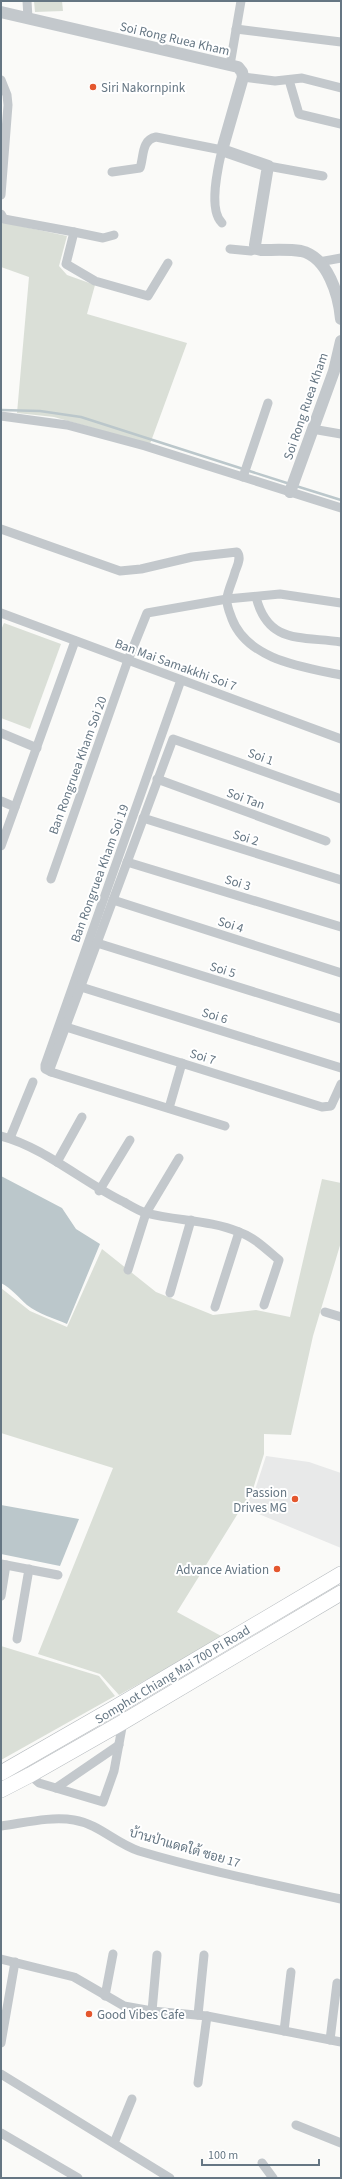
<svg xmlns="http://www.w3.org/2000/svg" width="342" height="2179" font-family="'Source Sans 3',Sarabun,sans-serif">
  <rect width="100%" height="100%" fill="#fafaf8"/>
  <!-- built -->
  <path fill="#e8e9e9" d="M266 1456 309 1462 341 1473V1548L244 1508 255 1490Z"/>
  <!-- green -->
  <g fill="#dadfd7">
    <path d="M34 1H62L63 11 35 12Z"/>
    <path d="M1 222 67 236 59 266 67 275 95 285 87 314 187 343 150 444 54 417 17 413 29 277 1 267Z"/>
    <path d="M4 623 61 644 30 729 1 718V630Z"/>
    <path d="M322 1179 341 1183V1242L313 1336 291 1435 264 1434V1454L253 1489 177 1612 223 1637 119 1695 100 1674 38 1654 113 1468 1 1433V1288L30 1311 67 1327 102 1249 156 1292 213 1315 256 1310 290 1317Z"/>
    <path d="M1 1646 99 1676 115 1696 1 1760Z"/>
  </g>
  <!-- water -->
  <g fill="#bbc7cb">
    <path d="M1 1176 62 1208 76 1229 100 1244 67 1324C53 1318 39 1314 27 1305 18 1297 12 1289 1 1283Z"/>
    <path d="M1 1505 79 1519 60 1566 1 1554Z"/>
  </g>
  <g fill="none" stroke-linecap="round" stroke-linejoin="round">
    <!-- stream -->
    <g stroke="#bbc7cb" stroke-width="2.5">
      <path d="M1 410 40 411 81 417 290 484"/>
      <path d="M296 486 341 500"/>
    </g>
    <defs>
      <g id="primary">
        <path d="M1 1773 116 1707 341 1574"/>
        <path d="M1 1790 30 1775 123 1722 341 1593"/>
      </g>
    </defs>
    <!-- primary casing -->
    <use href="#primary" stroke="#b5babe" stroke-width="16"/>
    <!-- minor -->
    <g stroke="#c3c8cc" stroke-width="9">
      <path d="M27 1 28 18"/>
      <path d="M236 29 341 42"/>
      <path d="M230 65 241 1"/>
      <path d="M243 77 275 81 302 78 341 88"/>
      <path d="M1 80 7 95 8 105 1 195"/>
      <path d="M289 80 299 114 341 124"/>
      <path d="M268 166 323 176"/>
      <path d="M112 172 140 168C144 157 141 140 156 137L222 150C218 167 208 210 222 223"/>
      <path d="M1 214 4 219 74 232 66 264 95 281 148 296 168 263"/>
      <path d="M74 232 103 238 114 235"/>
      <path d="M230 249 251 251 257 249"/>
      <path d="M319 262 341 258"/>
      <path d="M1 416 67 425 145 446 341 508"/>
      <path d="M312 429 341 434"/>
      <path d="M243 477 268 403"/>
      <path d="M1 529 120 571 141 569 192 557 237 552C242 558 237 566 235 572 233 580 228 590 227 598 226 605 230 613 232 619 248 660 303 667 341 675"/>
      <path d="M256 597C268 644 300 636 341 642"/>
      <path d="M1 613 341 739"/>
      <path d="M1 733 37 748"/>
      <path d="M157 779 326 841"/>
      <path d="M1 801 15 807"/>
      <path d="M143 818 341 880"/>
      <path d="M1 846 75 641"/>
      <path d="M127 862 341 927"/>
      <path d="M51 879 128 660 147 613 227 599 280 594 341 603"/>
      <path d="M113 900 341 973"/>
      <path d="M97 943 341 1019"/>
      <path d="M81 987 341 1068"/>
      <path d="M66 1027 322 1107 331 1106 341 1084"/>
      <path d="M51 1072 45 1069V1065L181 680"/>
      <path d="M169 1108 182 1063"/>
      <path d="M225 1126 51 1072 50 1069 173 739 341 799"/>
      <path d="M1 1136C44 1147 84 1183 124 1202 131 1206 139 1211 146 1213 177 1221 210 1220 239 1232 254 1237 267 1250 279 1260L264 1305"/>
      <path d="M10 1138 33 1082"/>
      <path d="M57 1162 82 1117"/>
      <path d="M99 1191 130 1140"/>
      <path d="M128 1270 146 1213 179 1158"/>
      <path d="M170 1293 191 1220"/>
      <path d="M215 1307 239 1232"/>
      <path d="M325 1312 341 1317"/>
      <path d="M1 1564 58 1575"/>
      <path d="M1 1596 6 1565"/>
      <path d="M17 1639 29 1569"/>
      <path d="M30 1775 39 1783 103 1802 114 1771 123 1722"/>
      <path d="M56 1788 119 1745"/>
      <path d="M1 1826C24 1823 51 1816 74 1820 99 1824 115 1843 139 1851 206 1871 273 1884 341 1899"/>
      <path d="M1 1959 74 1977 124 2006 152 2011 207 2016 341 2042"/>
      <path d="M105 1996 113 1954"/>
      <path d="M152 2011 157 1955"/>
      <path d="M198 2015 204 1955"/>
      <path d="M284 2031 291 1972"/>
      <path d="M330 2040 337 1983"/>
      <path d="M1 2043 15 1962"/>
      <path d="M1 2074 170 2178"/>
      <path d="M198 2083 207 2016"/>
      <path d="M296 2125 341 2143"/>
      <path d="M1 2133 78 2178"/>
      <path d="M114 2143 132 2099"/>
      <path d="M262 2163 273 2178"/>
    </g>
    <!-- tertiary -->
    <g stroke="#c3c8cc" stroke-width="12">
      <path d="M1 12 238 67 242 72 243 77 222 150 268 166 255 245 257 249 261 250C274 250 289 249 301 251 328 257 339 296 341 319"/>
      <path d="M290 492 334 371 341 341"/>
    </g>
    <!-- primary -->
    <use href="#primary" stroke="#fff" stroke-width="15"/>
  </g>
  <!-- markers -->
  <g fill="#e4572e" stroke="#fff" stroke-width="1.5">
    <circle cx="93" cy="87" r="4"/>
    <circle cx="295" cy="1499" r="4"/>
    <circle cx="277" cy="1569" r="4"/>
    <circle cx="89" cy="2014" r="4"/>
  </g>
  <g text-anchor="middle" stroke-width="4" stroke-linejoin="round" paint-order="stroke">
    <!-- street labels -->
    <g font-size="13" fill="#657683" stroke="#fff">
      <text transform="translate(175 38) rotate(13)" y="5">Soi Rong Ruea Kham</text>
      <text transform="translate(305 406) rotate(-71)" y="5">Soi Rong Ruea Kham</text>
      <text transform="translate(176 664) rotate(20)" y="5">Ban Mai Samakkhi Soi 7</text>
      <text transform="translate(261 756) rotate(20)" y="5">Soi 1</text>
      <text transform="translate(77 765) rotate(-70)" y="5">Ban Rongruea Kham Soi 20</text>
      <text transform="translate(246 798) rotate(20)" y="5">Soi Tan</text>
      <text transform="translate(246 837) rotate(17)" y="5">Soi 2</text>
      <text transform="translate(99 873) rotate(-70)" y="5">Ban Rongruea Kham Soi 19</text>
      <text transform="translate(238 882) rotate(17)" y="5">Soi 3</text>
      <text transform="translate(231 924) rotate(18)" y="5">Soi 4</text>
      <text transform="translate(223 969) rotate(17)" y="5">Soi 5</text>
      <text transform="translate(215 1015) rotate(17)" y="5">Soi 6</text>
      <text transform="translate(203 1056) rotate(17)" y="5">Soi 7</text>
      <text transform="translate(172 1674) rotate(-31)" y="5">Somphot Chiang Mai 700 Pi Road</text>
      <text transform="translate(185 1847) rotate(16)" y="5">บ้านป่าแดดใต้ ซอย 17</text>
    </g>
    <!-- poi labels -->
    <g font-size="13" fill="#657683" stroke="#fff" text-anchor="start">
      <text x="101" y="92">Siri Nakornpink</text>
      <text x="287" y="1497" text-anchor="end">Passion<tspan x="287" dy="15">Drives MG</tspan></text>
      <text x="269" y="1574" text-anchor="end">Advance Aviation</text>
      <text x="97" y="2019">Good Vibes Cafe</text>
    </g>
  </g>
  <!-- border -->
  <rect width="342" height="2179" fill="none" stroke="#657683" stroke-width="4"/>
  <!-- scale -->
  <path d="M202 2159v6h117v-6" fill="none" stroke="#657683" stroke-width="2"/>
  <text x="208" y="2159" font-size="12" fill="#657683" stroke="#ffffff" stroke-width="3" paint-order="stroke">100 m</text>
</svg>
